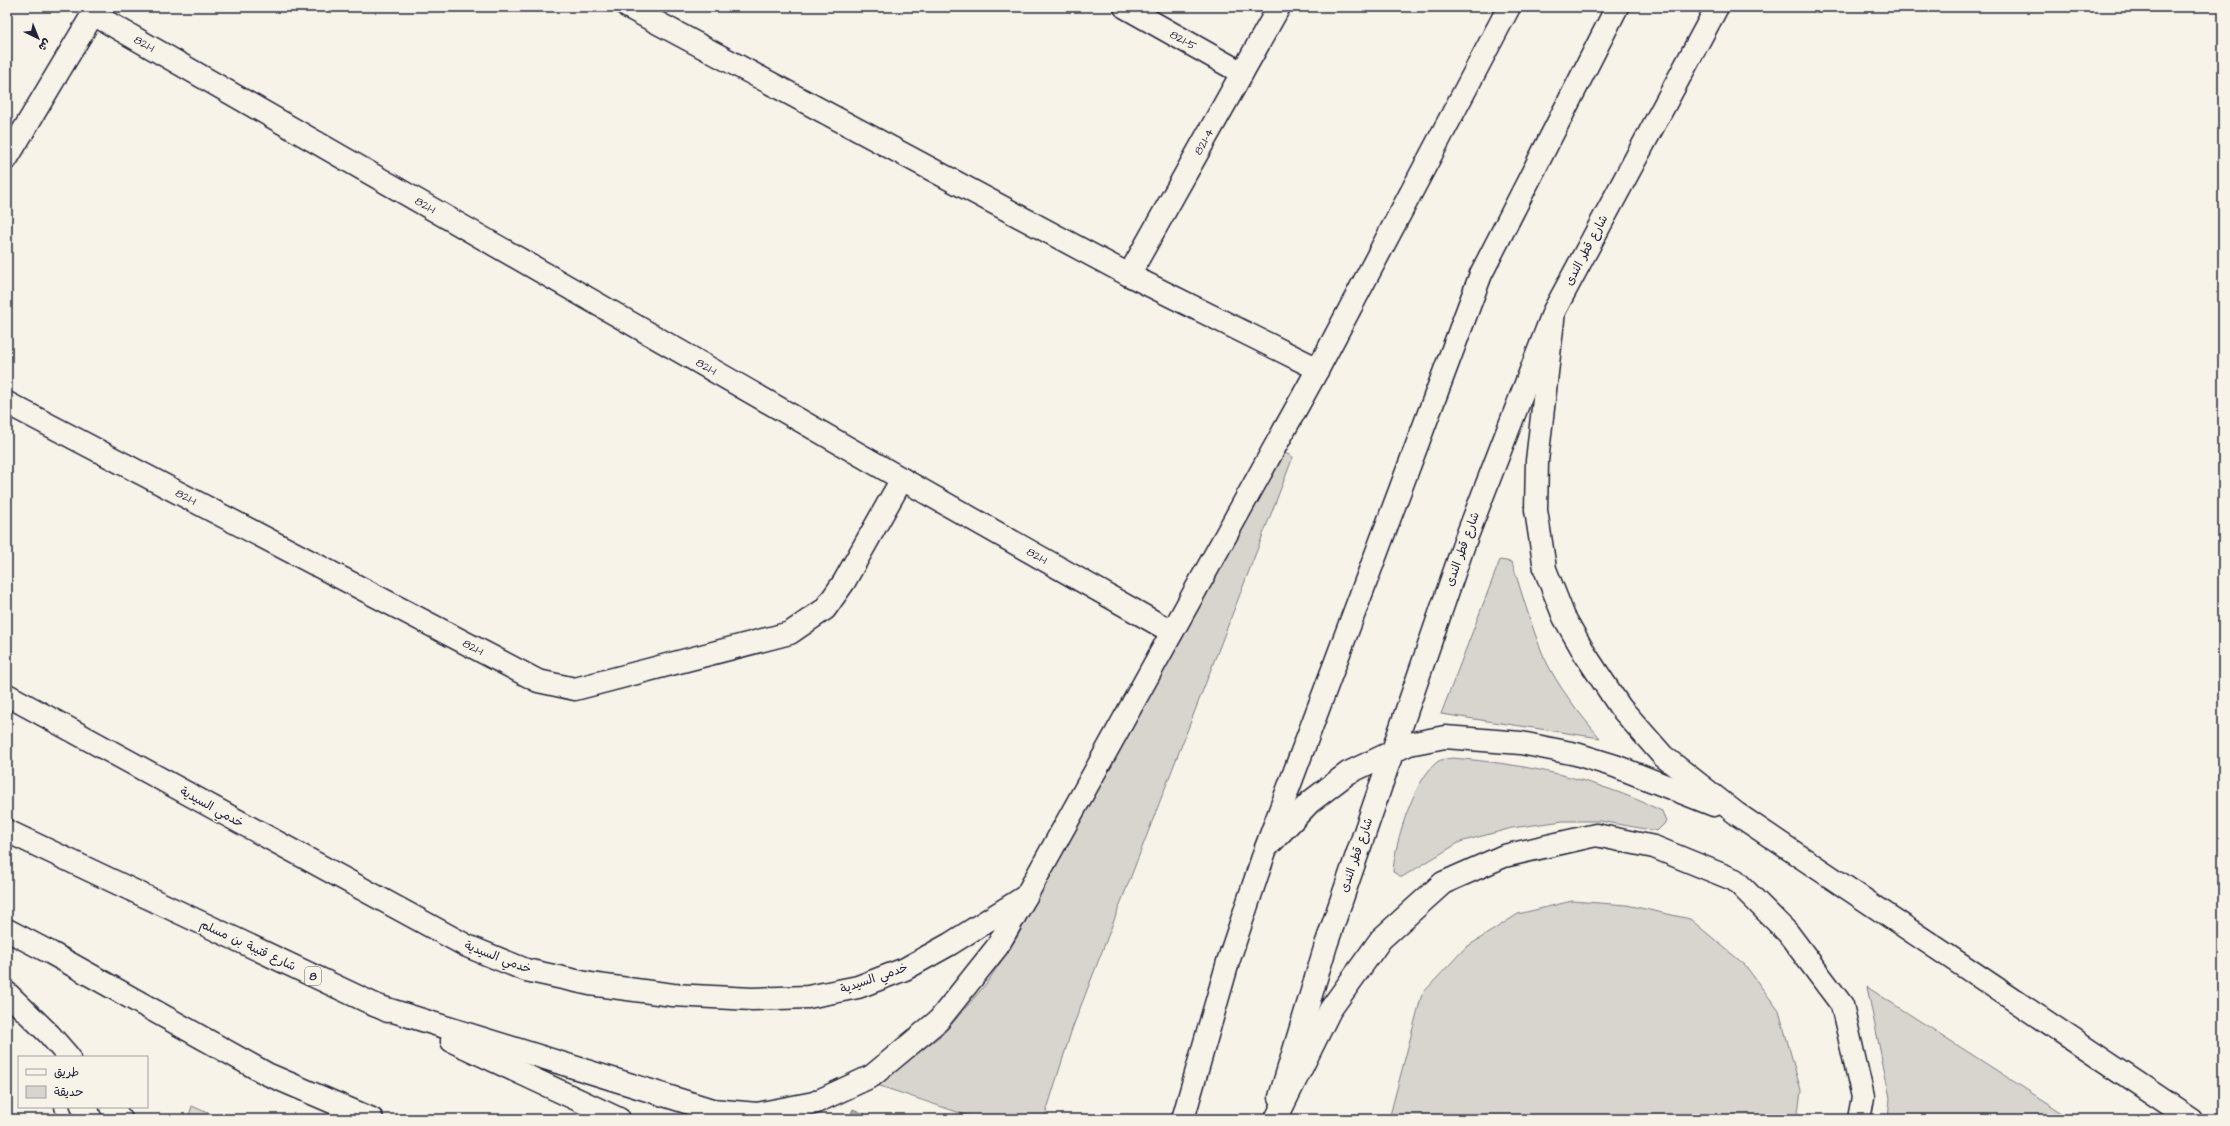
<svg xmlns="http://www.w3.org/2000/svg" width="2230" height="1126" font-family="'Architects Daughter','Playpen Sans Arabic',sans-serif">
  <rect width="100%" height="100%" fill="#f7f3e8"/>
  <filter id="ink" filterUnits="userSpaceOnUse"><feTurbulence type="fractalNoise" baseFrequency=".025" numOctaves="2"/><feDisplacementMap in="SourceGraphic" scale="8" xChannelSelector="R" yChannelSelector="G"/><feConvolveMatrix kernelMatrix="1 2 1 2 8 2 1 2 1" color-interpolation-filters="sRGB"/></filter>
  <g filter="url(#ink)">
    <!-- green -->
    <g fill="#d8d5cf" stroke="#7d7c85">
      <path d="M1281 451 1293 457 1072 1029 1044 1119H978L877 1085 944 1033 986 984 1016 939Z"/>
      <path d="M1500 560 1512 562C1522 594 1531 626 1544 657 1558 687 1579 713 1600 738L1441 714Z"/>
      <path d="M1452 758C1526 764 1594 778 1662 811L1666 822 1657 831 1600 821H1563L1512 828 1460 842 1402 877 1393 872C1395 841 1413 782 1437 762 1441 759 1447 759 1452 758Z"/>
      <path d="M1572 901 1627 905 1690 919 1745 965 1779 1011 1801 1091 1797 1119H1389L1422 994 1465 948 1518 914Z"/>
      <path d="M1867 987 2072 1119H1888L1890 1098Z"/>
      <path d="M192 1106 221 1119H188Z"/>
    </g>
    <!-- water -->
    <path fill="#aeabad" stroke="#76747f" d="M853 1109 876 1119H849Z"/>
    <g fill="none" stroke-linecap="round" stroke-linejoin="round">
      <defs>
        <path id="service" d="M62 1107 66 1119"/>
        <g id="minor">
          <path d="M628 7 1129 275 1318 369"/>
          <path id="s1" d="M1125 7 1242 73"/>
          <path id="s2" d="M7 158 93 14 902 479 1172 632"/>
          <path id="s3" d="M1129 275 1279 7"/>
          <path id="s4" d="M7 403 538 681 575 689 790 633 825 609 844 582 902 479"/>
        </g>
        <path id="tertiary" d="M7 695 467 946 526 970 590 984 673 995 752 999 808 997 858 987 905 969 950 944 1026 896"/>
        <g id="primary">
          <path d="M1026 896 1318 369 1509 7"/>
          <path d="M1280 1097 1326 945 1465 541 1554 311 1717 7"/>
          <path d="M1183 1119 1228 962 1266 848 1481 274 1617 7"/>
        </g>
        <g id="trunk">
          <path d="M1554 311 1537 461 1536 510 1545 569 1564 617 1585 654 1620 707 1663 756 1737 814 2191 1119"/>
          <path d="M7 831 388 1011"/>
          <path d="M1266 848 1310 802 1348 773 1409 744 1445 737 1521 743 1576 754 1615 766 1714 805"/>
          <path d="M7 930 51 953 267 1074 372 1119"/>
          <path d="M7 993 49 1034 69 1057"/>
          <path d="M374 1005 712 1110 757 1114 814 1103 872 1076 939 1020 997 947 1026 896"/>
          <path d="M452 1041 619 1119"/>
          <path d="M111 1107 121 1119"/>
          <path d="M1276 1119 1330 1010 1381 939 1443 883 1504 856 1596 835 1654 847 1735 880 1788 933 1842 1005 1863 1097 1859 1119"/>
        </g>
      </defs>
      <!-- service casing -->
      <use href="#service" stroke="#22223b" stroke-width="17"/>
      <!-- minor casing -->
      <use href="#minor" stroke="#22223b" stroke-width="25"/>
      <!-- tertiary casing -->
      <use href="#tertiary" stroke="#22223b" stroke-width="25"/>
      <!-- primary casing -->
      <use href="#primary" stroke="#22223b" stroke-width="25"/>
      <!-- trunk casing -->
      <use href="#trunk" stroke="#22223b" stroke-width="25"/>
      <!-- service -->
      <use href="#service" stroke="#f7f3e8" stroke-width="14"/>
      <!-- minor -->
      <use href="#minor" stroke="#f7f3e8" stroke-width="22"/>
      <!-- tertiary -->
      <use href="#tertiary" stroke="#f7f3e8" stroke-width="22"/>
      <!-- primary -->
      <use href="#primary" stroke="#f7f3e8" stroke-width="22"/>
      <!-- trunk -->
      <use href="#trunk" stroke="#f7f3e8" stroke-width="22"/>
    </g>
  </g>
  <g text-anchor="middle" stroke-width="3" stroke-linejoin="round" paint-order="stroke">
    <!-- shield labels -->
    <rect fill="#f7f3e8" stroke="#62616f" stroke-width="1" x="305" y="967" width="16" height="18" rx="3"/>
    <g font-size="11" font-weight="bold" fill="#22223b">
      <text x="313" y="980">8</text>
    </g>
    <!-- street labels -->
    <g font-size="12" fill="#22223b" stroke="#f7f3e8">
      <text dy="4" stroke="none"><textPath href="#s1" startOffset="67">821-5</textPath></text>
      <text dy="4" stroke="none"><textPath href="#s2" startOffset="227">821-1</textPath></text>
      <text dy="4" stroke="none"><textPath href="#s3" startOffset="153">821-4</textPath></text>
      <text dy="4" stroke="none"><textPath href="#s2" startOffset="551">821-1</textPath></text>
      <text transform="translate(1586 250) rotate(-62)" y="4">شارع قطر الندى</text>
      <text dy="4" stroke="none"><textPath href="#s2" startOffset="875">821-1</textPath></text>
      <text dy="4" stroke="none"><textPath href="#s4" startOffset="202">821-1</textPath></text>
      <text transform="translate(1462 549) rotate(-70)" y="4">شارع قطر الندى</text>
      <text dy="4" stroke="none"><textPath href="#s2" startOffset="1256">821-1</textPath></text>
      <text dy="4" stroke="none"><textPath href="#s4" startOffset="526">821-1</textPath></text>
      <text transform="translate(212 807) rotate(29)" y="4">خدمي السيدية</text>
      <text transform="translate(1356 855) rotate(-71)" y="4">شارع قطر الندى</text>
      <text transform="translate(248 945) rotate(25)" y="4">شارع قتيبة بن مسلم</text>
      <text transform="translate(498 957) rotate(21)" y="4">خدمي السيدية</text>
      <text transform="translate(874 978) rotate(-19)" y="4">خدمي السيدية</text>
    </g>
  </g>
  <!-- margin -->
  <rect width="2230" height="1126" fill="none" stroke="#f7f3e8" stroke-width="24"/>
  <rect x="12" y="12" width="2206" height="1102" fill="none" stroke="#22223b" stroke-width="1.5" filter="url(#ink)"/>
  <!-- legend -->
  <rect x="18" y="1056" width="130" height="52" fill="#f7f3e8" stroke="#a29fa3"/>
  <rect x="26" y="1069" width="20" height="6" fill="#f7f3e8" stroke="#a29fa3"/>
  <text x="54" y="1076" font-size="12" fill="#22223b">طريق</text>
  <rect x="26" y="1086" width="20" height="12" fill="#d8d5cf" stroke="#a29fa3"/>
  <text x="54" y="1096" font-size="12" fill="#22223b">حديقة</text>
  <!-- north arrow -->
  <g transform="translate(38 38) rotate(137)" stroke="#f7f3e8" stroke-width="3" paint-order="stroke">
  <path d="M0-3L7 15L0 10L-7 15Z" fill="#22223b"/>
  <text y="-6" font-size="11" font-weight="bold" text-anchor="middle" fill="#22223b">ش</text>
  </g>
</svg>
